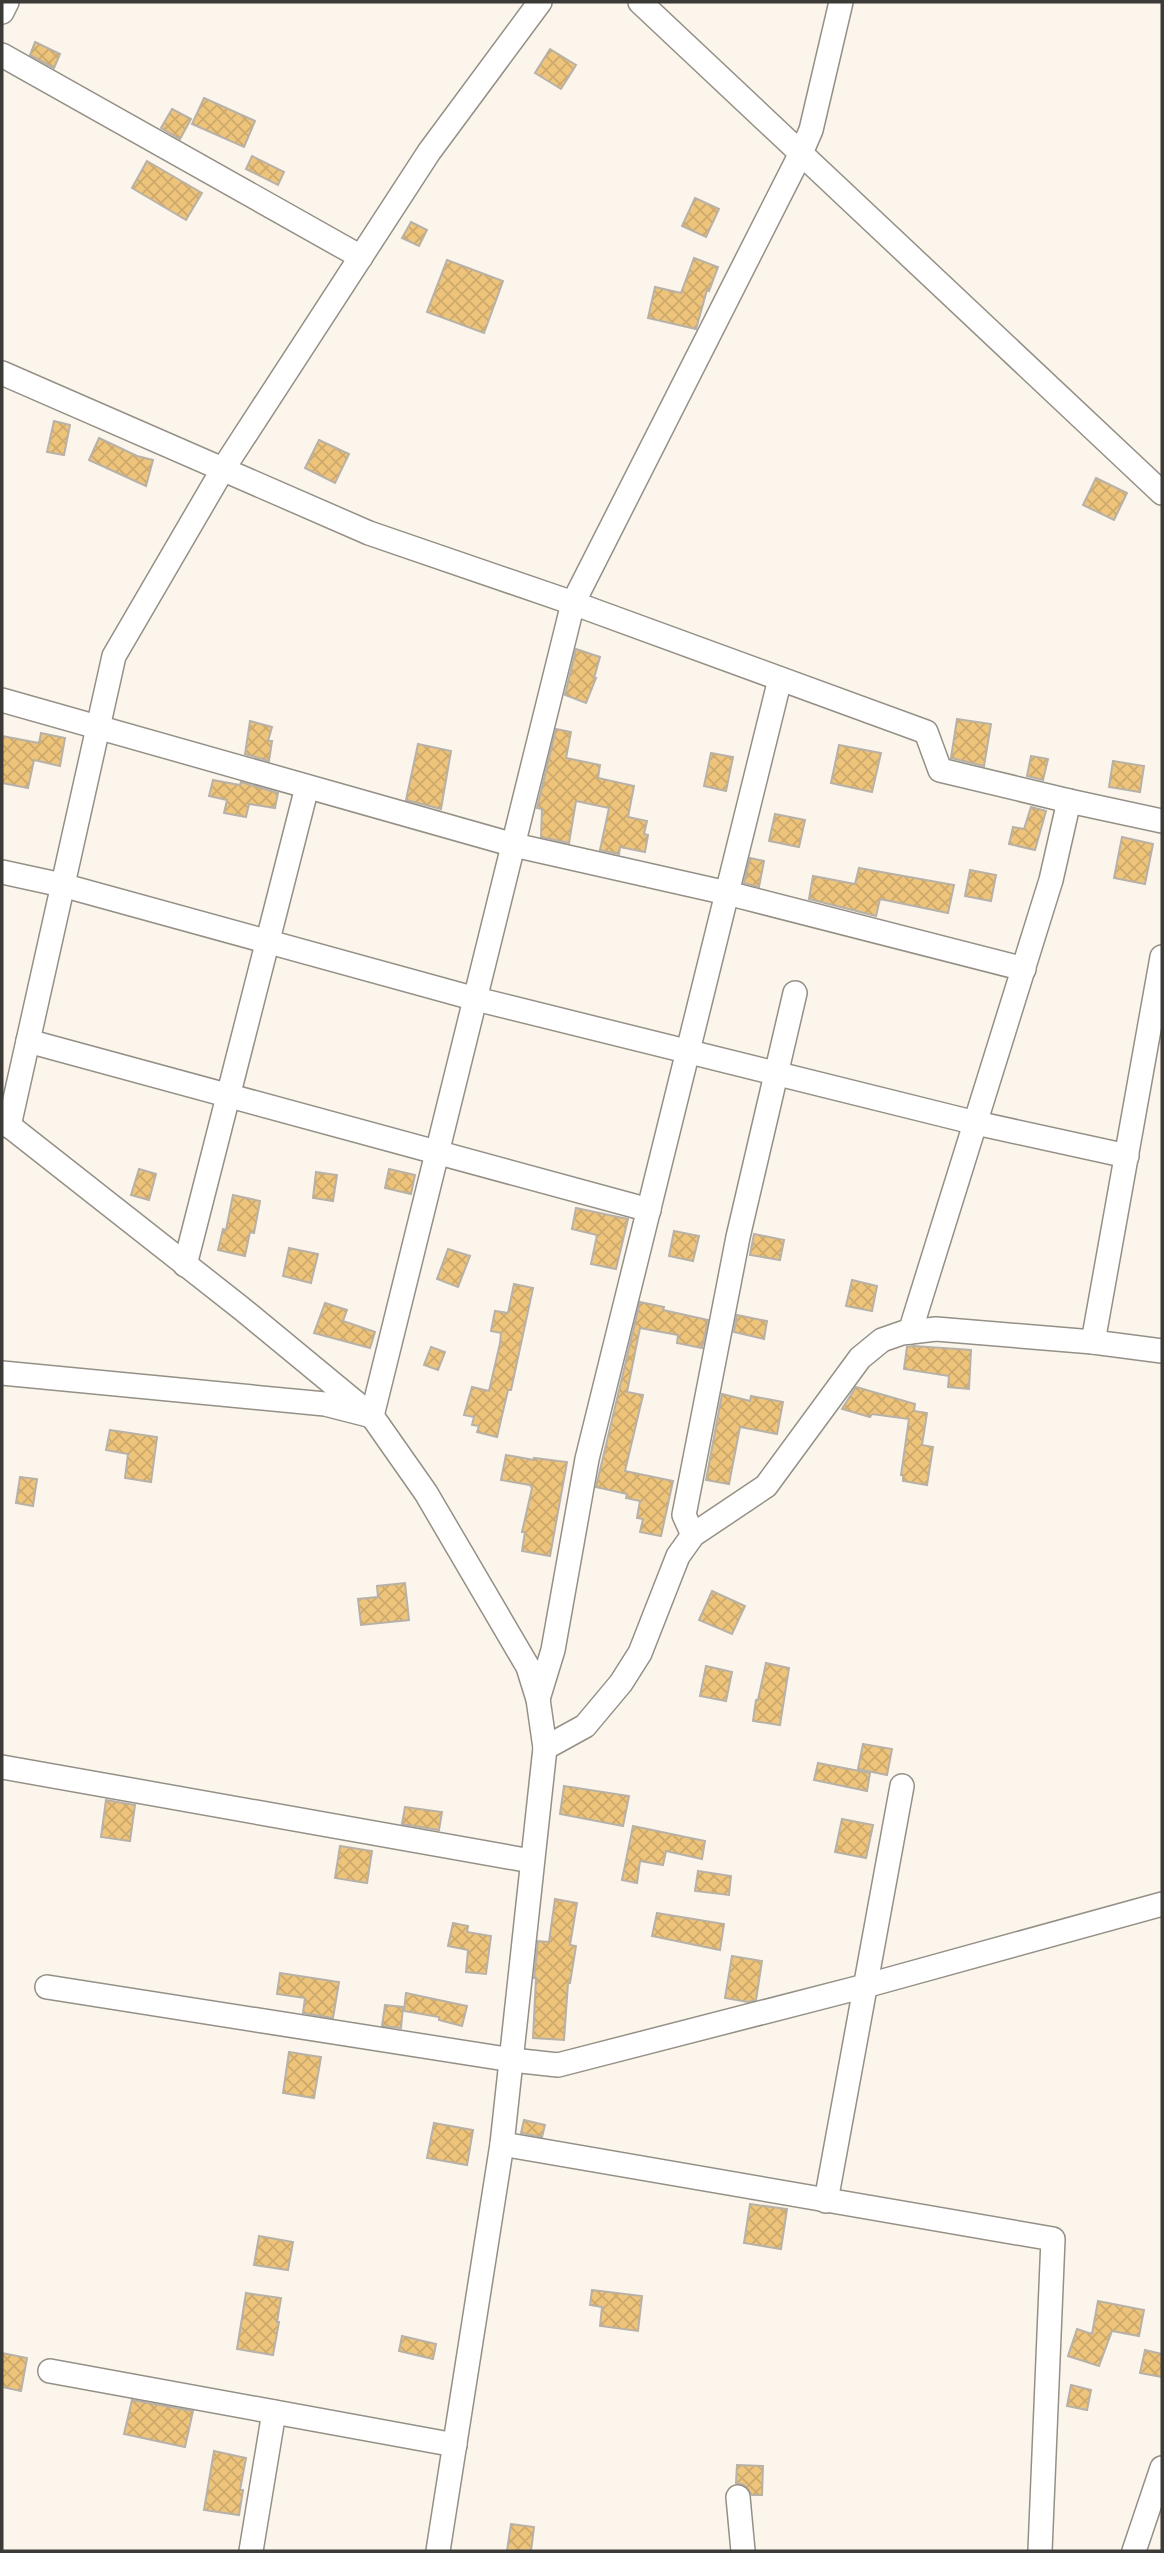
<svg xmlns="http://www.w3.org/2000/svg" width="1164" height="2553" font-family="'Golos Text',sans-serif">
  <defs>
    <pattern id="building-cross-hatch" width="8" height="8" patternUnits="userSpaceOnUse" patternTransform="scale(1.75)"><rect width="8" height="8" fill="#eec47b"/><path d="M0 0l8 8M0 8l8-8" fill="none" stroke="#cda96b"/></pattern>
  </defs>
  <rect width="100%" height="100%" fill="#fbf5eb"/>
  <!-- building -->
  <g fill="url(#building-cross-hatch)" stroke="#b7b1a8" stroke-width="2">
    <path d="M35 42 60 54 54 68 30 55Z"/>
    <path d="M550 49 576 65 561 89 535 73Z"/>
    <path d="M204 98 255 121 244 147 192 124Z"/>
    <path d="M172 109 191 119 180 139 161 128Z"/>
    <path d="M252 156 284 172 278 185 246 169Z"/>
    <path d="M147 161 202 193 186 220 132 188Z"/>
    <path d="M695 198 719 209 706 237 682 226Z"/>
    <path d="M411 222 427 230 419 246 402 238Z"/>
    <path d="M694 258 718 267 709 291 707 290 696 329 648 318 655 287 681 293Z"/>
    <path d="M447 260 503 281 484 333 427 312Z"/>
    <path d="M54 421 70 425 64 455 47 452Z"/>
    <path d="M99 438 137 456 153 460 146 486 89 460Z"/>
    <path d="M319 440 349 454 335 483 305 468Z"/>
    <path d="M1096 478 1127 493 1114 520 1083 505Z"/>
    <path d="M576 649 600 657 594 678H596L586 703 565 695Z"/>
    <path d="M957 719 991 724 984 766 951 758Z"/>
    <path d="M250 721 272 727 268 741H272L269 761 245 754Z"/>
    <path d="M556 729 571 732 566 758 600 765 598 778 634 786 628 817 647 821 644 834 648 835 645 852 620 847 619 854 600 850 609 808 576 801 569 843 541 837 542 809 537 808Z"/>
    <path d="M41 733 65 738 60 766 34 760 28 788 2 783V736L39 743Z"/>
    <path d="M418 744 451 751 441 809 406 800Z"/>
    <path d="M839 745 881 753 872 792 831 783Z"/>
    <path d="M711 753 733 757 726 791 704 786Z"/>
    <path d="M1031 756 1048 759 1043 780 1027 776Z"/>
    <path d="M1113 761 1144 766 1140 792 1109 787Z"/>
    <path d="M213 780 240 785 241 782 278 793 275 808 249 804 246 817 224 813 227 800 209 796Z"/>
    <path d="M1031 807 1046 811 1035 850 1009 844 1013 827 1024 829Z"/>
    <path d="M775 814 805 820 799 847 769 841Z"/>
    <path d="M1122 837 1153 844 1145 884 1114 878Z"/>
    <path d="M750 858 764 861 759 887 744 883Z"/>
    <path d="M859 868 954 885 948 913 880 899 876 916 809 899 813 876 855 884Z"/>
    <path d="M970 870 996 875 991 901 965 896Z"/>
    <path d="M139 1169 156 1174 149 1200 131 1195Z"/>
    <path d="M389 1169 415 1175 411 1194 385 1188Z"/>
    <path d="M316 1172 337 1175 333 1201 313 1198Z"/>
    <path d="M233 1195 260 1201 254 1233 250 1232 245 1256 218 1250 223 1229 226 1230Z"/>
    <path d="M576 1208 628 1219 616 1269 591 1264 597 1235 572 1229Z"/>
    <path d="M674 1231 699 1236 693 1261 669 1256Z"/>
    <path d="M754 1234 784 1240 780 1260 750 1255Z"/>
    <path d="M289 1248 318 1254 311 1283 283 1276Z"/>
    <path d="M448 1249 470 1256 458 1287 437 1279Z"/>
    <path d="M852 1280 877 1286 872 1311 846 1306Z"/>
    <path d="M514 1284 533 1288 511 1390H508L497 1437 477 1432 479 1426 472 1425 474 1417 464 1415 472 1387 489 1391 500 1343 501 1333 491 1331 495 1311 508 1313Z"/>
    <path d="M640 1302 664 1307 663 1310 708 1320 702 1348 677 1343 678 1335 640 1328 627 1392 643 1395 625 1471 673 1481 661 1536 640 1532 643 1519 637 1518 640 1501 626 1498 627 1494 596 1487Z"/>
    <path d="M325 1303 347 1310 343 1321 375 1332 370 1348 314 1333Z"/>
    <path d="M737 1315 767 1321 764 1339 734 1332Z"/>
    <path d="M914 1346 971 1350 969 1389 948 1387 949 1376 904 1369 907 1347Z"/>
    <path d="M431 1347 445 1352 438 1370 424 1365Z"/>
    <path d="M856 1387 915 1404 914 1411 927 1413 922 1445 933 1447 927 1485 903 1481V1475H901L909 1419 872 1414 870 1417 842 1409Z"/>
    <path d="M722 1394 750 1401 751 1396 783 1402 777 1434 740 1427 729 1484 706 1480Z"/>
    <path d="M110 1430 157 1437 151 1482 125 1478 128 1454 106 1450Z"/>
    <path d="M506 1455 534 1460V1458L567 1462 550 1556 522 1551 525 1532H522L532 1488 530 1485 501 1480Z"/>
    <path d="M20 1477 37 1479 33 1506 16 1503Z"/>
    <path d="M405 1583 409 1620 361 1625 358 1599 378 1597 377 1586Z"/>
    <path d="M712 1591 745 1606 732 1634 699 1620Z"/>
    <path d="M766 1663 789 1668 780 1725 753 1721 756 1700H758Z"/>
    <path d="M706 1666 732 1672 726 1701 700 1696Z"/>
    <path d="M863 1744 892 1749 887 1775 858 1769Z"/>
    <path d="M818 1763 870 1773 867 1791 814 1780Z"/>
    <path d="M564 1786 629 1796 623 1826 560 1814Z"/>
    <path d="M106 1800 135 1805 130 1841 101 1837Z"/>
    <path d="M405 1807 442 1812 439 1830 402 1824Z"/>
    <path d="M842 1819 873 1825 866 1858 835 1852Z"/>
    <path d="M633 1826 705 1841 702 1859 666 1851 663 1865 640 1861 637 1883 622 1880Z"/>
    <path d="M340 1846 372 1851 367 1883 335 1878Z"/>
    <path d="M698 1871 731 1876 729 1895 695 1891Z"/>
    <path d="M555 1899 577 1903 570 1945 576 1946 570 1983H568L564 2040 533 2038 536 1978H534L538 1941 549 1942Z"/>
    <path d="M657 1913 724 1924 720 1950 652 1936Z"/>
    <path d="M453 1923 468 1926 467 1932 491 1936 486 1974 466 1972 468 1950 448 1946Z"/>
    <path d="M732 1956 762 1961 756 2000 748 2002 725 1998Z"/>
    <path d="M280 1973 339 1982 333 2018 303 2013 305 1998 277 1994Z"/>
    <path d="M406 1993 467 2006 462 2026 439 2020V2017L404 2011Z"/>
    <path d="M385 2005 403 2007 401 2028 382 2026Z"/>
    <path d="M289 2052 321 2057 314 2098 283 2093Z"/>
    <path d="M524 2120 545 2125 542 2137 521 2133Z"/>
    <path d="M434 2123 473 2130 467 2165 427 2158Z"/>
    <path d="M750 2204 787 2209 781 2249 744 2243Z"/>
    <path d="M259 2236 293 2242 288 2270 254 2265Z"/>
    <path d="M592 2290 642 2296 638 2331 600 2326 602 2307 590 2305Z"/>
    <path d="M246 2293 281 2298 277 2322H279L273 2355 237 2349Z"/>
    <path d="M1098 2301 1144 2310 1139 2336 1112 2331 1099 2366 1068 2356 1077 2329 1092 2334Z"/>
    <path d="M402 2336 436 2344 433 2359 399 2351Z"/>
    <path d="M1145 2350 1162 2354V2377L1140 2373Z"/>
    <path d="M2 2353 27 2358 21 2391 2 2387Z"/>
    <path d="M1071 2385 1091 2390 1087 2410 1067 2406Z"/>
    <path d="M132 2400 193 2411 185 2447 124 2434Z"/>
    <path d="M214 2451 246 2458 240 2490H243L239 2515 204 2510Z"/>
    <path d="M737 2465 763 2466 762 2495H752L744 2485 736 2483Z"/>
    <path d="M511 2524 534 2527 531 2551H507Z"/>
  </g>
  <g fill="none" stroke-linecap="round" stroke-linejoin="round">
    <defs>
      <g id="minor">
        <path d="M640 2 1162 493"/>
        <path d="M2 12 7 2"/>
        <path d="M2 55 361 257"/>
        <path d="M2 373 369 533 573 603 926 732 940 770 1069 801 1162 821"/>
        <path d="M2 700 514 845 727 893 1024 969"/>
        <path d="M2 872 62 885 476 999 976 1123 1127 1156"/>
        <path d="M28 1041 649 1210"/>
        <path d="M2 1120 241 1308 372 1416 426 1493 528 1667 538 1699 545 1748 502 2144 438 2551"/>
        <path d="M9 1126 114 656 223 469 429 152 540 2"/>
        <path d="M185 1265 307 787"/>
        <path d="M910 1332 1051 880 1069 801"/>
        <path d="M1093 1342 1162 957"/>
        <path d="M2 1373 325 1404 372 1416 573 603 801 153 811 130 841 2"/>
        <path d="M693 1535 684 1515 738 1237 795 993"/>
        <path d="M538 1699 553 1650 587 1459 780 679"/>
        <path d="M545 1748 585 1726 621 1683 640 1653 678 1556 693 1535 766 1486 860 1358 882 1340 902 1333 936 1329 1093 1342 1162 1351"/>
        <path d="M2 1767 531 1861"/>
        <path d="M47 1987 512 2060 558 2065 865 1986 1162 1904"/>
        <path d="M502 2144 1053 2239 1040 2551"/>
        <path d="M826 2201 902 1786"/>
        <path d="M50 2371 455 2445"/>
        <path d="M738 2497 743 2551"/>
        <path d="M251 2551 274 2412"/>
        <path d="M1134 2551 1162 2468"/>
      </g>
    </defs>
    <!-- minor casing -->
    <use href="#minor" stroke="#959087" stroke-width="26"/>
    <!-- minor -->
    <use href="#minor" stroke="#fff" stroke-width="23"/>
  </g>
  <!-- border -->
  <rect width="1164" height="2553" fill="none" stroke="#3c3a36" stroke-width="7"/>
</svg>
